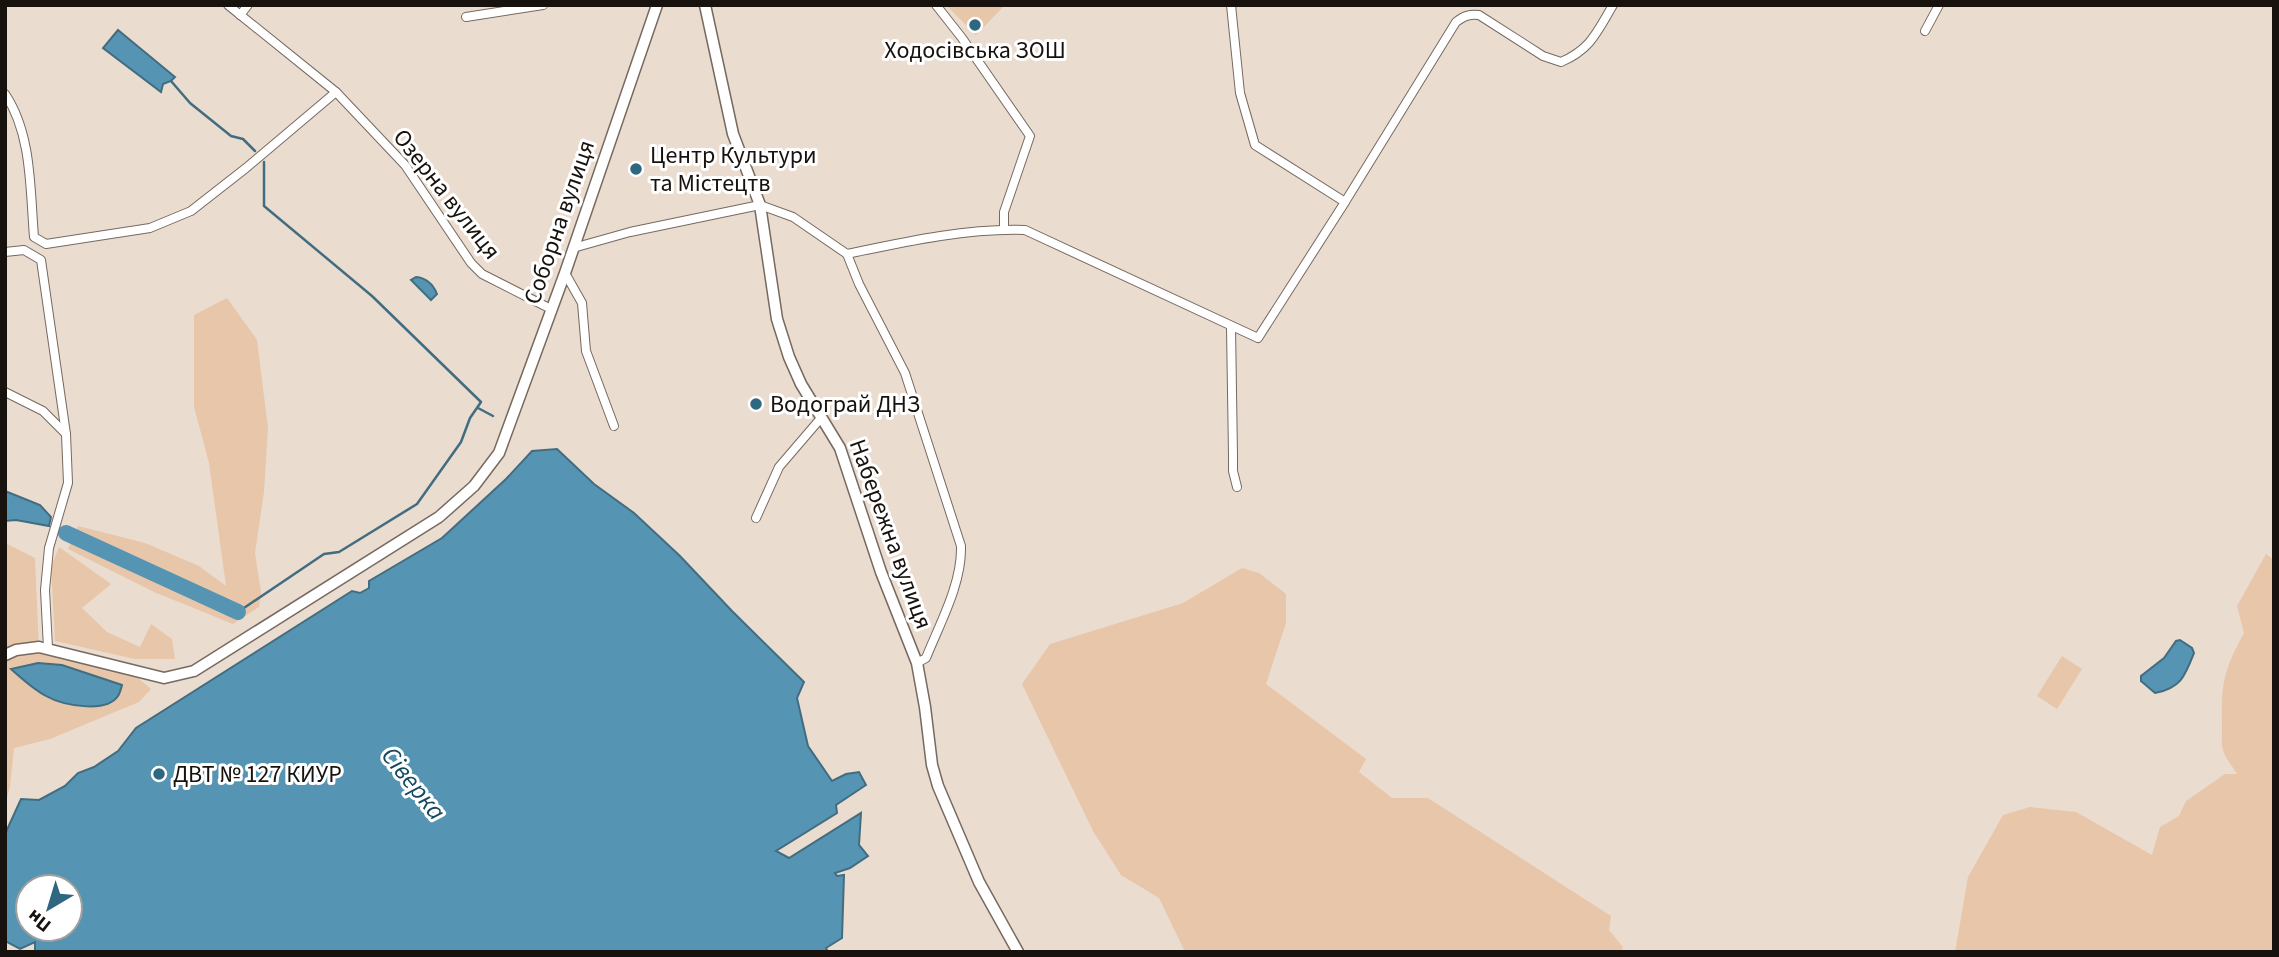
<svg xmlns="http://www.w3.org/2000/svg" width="2279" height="957" font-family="'Source Sans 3',sans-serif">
  <rect width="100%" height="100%" fill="#ebdcd0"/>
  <!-- green -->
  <g fill="#e8c6aa" fill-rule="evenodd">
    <path d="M946 5H1005L976 35Z"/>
    <path d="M227 298 257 340 268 428 264 492 255 553 261 592 259 607 233 624 154 592 68 549 78 526 145 543 199 566 226 586 209 463 194 407V315Z"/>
    <path d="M5 543 35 558 39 650 138 678 151 689 139 702 50 739 14 748 10 787 5 804ZM38 663 109 681 122 686 95 707 69 704 48 697 12 669Z"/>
    <path d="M59 547 111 584 82 608 107 632 140 647 151 624 172 639 175 659H135L55 641 51 567Z"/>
    <path d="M2266 554 2274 560V952H1955L1968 877 2003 815 2030 807 2076 812 2152 855 2160 827 2179 816 2186 801 2225 774H2237C2233 767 2225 758 2223 750 2221 744 2222 735 2222 728 2221 685 2223 671 2244 633L2237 606Z"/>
    <path d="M1242 568 1259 573 1286 594V623L1266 684 1366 759 1359 772 1392 798H1428L1611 916 1609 930 1623 947 1621 952H1185L1159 898 1121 875 1093 831 1022 684 1050 644 1183 603Z"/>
    <path d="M2062 656 2082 669 2057 709 2037 696Z"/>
  </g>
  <!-- water -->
  <g fill="#5594b3" stroke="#426d81" stroke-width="2" fill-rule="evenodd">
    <path d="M118 30 175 77 171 81 163 84 161 92 103 48Z"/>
    <path d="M416 277C426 278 433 284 437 294L431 300 411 280Z"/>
    <path d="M557 449 594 484 634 513 680 556 732 611 804 682 797 698 808 746 832 781 846 774 859 772 866 785 836 805 837 813 776 851 789 858 861 813 859 845 868 856 850 868 835 873 837 876 844 875 842 938 826 948 828 952H35V942L20 949 5 941V834L21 799 39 800 65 786 78 773 94 767 118 751 136 728 352 591 360 593 369 588V581L442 538 506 479 532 451ZM70 887V929H28V887Z"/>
    <path d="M5 491 40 505 51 517 49 526 16 520 5 521Z"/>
    <path d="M2180 640 2192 648 2194 653C2185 676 2181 688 2155 693L2141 681V676L2164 658 2176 641Z"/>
    <path d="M38 663 62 665 122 685C121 689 120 693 118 696 106 714 62 705 46 696 33 689 22 679 11 669Z"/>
  </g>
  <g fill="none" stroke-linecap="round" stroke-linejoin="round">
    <!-- stream -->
    <g stroke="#426d81" stroke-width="2.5">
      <path d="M171 81 190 103 231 136 243 139 255 151"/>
      <path d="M478 408 493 416"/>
      <path d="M238 612 324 554 339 552 417 504 461 442 470 418 481 402 372 296 264 206V162"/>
    </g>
    <!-- river -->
    <path stroke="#5594b3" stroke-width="16" d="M66 533 238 612"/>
    <defs>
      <g id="minor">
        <path d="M228 5 336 92 405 165 471 263 482 274 551 309"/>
        <path d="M936 5 962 38 1030 136 1004 212V229"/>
        <path d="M240 15 248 5"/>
        <path d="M466 17 543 5"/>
        <path d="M1925 31 1939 5"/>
        <path d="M5 94C32 134 30 189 34 237L46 244 150 228 191 211 246 168 336 92"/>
        <path d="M1345 202 1456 22C1464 16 1469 14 1479 15L1543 56 1561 62C1591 49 1597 32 1613 5"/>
        <path d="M573 248 630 232 760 205 793 217 847 254C904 242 966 228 1025 230L1258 338 1345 202 1255 145 1240 93 1231 5"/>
        <path d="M5 252 24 250 41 260 66 434"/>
        <path d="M847 254 859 284 905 373 961 546C962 584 940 623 926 658L917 663"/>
        <path d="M565 273 582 303 586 351 614 426"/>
        <path d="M1231 327 1233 455V471L1237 487"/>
        <path d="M5 392 43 411 66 434 68 483 49 548 45 590 48 648"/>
        <path d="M756 518 779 467 821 418"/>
      </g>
      <g id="tertiary">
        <path d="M705 5 733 134 760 205 777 319 789 357 801 384 840 448 881 572 917 663 925 707 932 765 938 786 979 882 1018 952"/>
        <path d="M5 655 16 650 39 647 164 678 194 671 439 517 474 486 499 453 565 273 657 5"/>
      </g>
    </defs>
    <!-- minor casing -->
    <use href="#minor" stroke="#76695f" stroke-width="10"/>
    <!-- tertiary casing -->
    <use href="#tertiary" stroke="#76695f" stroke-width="13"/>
    <!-- minor -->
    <use href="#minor" stroke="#fff" stroke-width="8"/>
    <!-- tertiary -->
    <use href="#tertiary" stroke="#fff" stroke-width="10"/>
  </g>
  <!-- markers -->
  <g fill="#2f6781" stroke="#fff" stroke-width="2.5">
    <circle cx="975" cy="25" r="7"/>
    <circle cx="636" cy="169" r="7"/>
    <circle cx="756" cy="404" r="7"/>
    <circle cx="159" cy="774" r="7"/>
  </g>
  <g text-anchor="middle" stroke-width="6" stroke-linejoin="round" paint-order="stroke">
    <!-- poi labels -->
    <g font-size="24" fill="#17120d" stroke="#fff" text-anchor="start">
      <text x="975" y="58" text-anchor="middle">Ходосівська ЗОШ</text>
      <text x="650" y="163">Центр Культури<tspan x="650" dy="28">та Містецтв</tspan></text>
      <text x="770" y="412">Водограй ДНЗ</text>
      <text x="173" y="782">ДВТ № 127 КИУР</text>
    </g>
    <!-- street labels -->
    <g font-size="24" fill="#17120d" stroke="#fff">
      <text transform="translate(447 194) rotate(52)" y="8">Озерна вулиця</text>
      <text transform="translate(559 222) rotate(-71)" y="8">Соборна вулиця</text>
      <text transform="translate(891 534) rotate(70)" y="8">Набережна вулиця</text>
    </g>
    <!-- water labels -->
    <g font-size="26" font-style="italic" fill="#154960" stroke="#fff">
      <text transform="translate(414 783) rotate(51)" y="9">Сіверка</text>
    </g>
  </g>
  <!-- border -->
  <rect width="2279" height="957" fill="none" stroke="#17120d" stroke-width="14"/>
  <!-- north arrow -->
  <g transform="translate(49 908) rotate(218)"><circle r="33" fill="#ffffff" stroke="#a2a09e" stroke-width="2"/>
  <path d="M0-5L12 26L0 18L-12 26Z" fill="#2f6781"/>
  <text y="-10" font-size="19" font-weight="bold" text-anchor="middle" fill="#17120d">Пн</text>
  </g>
</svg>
